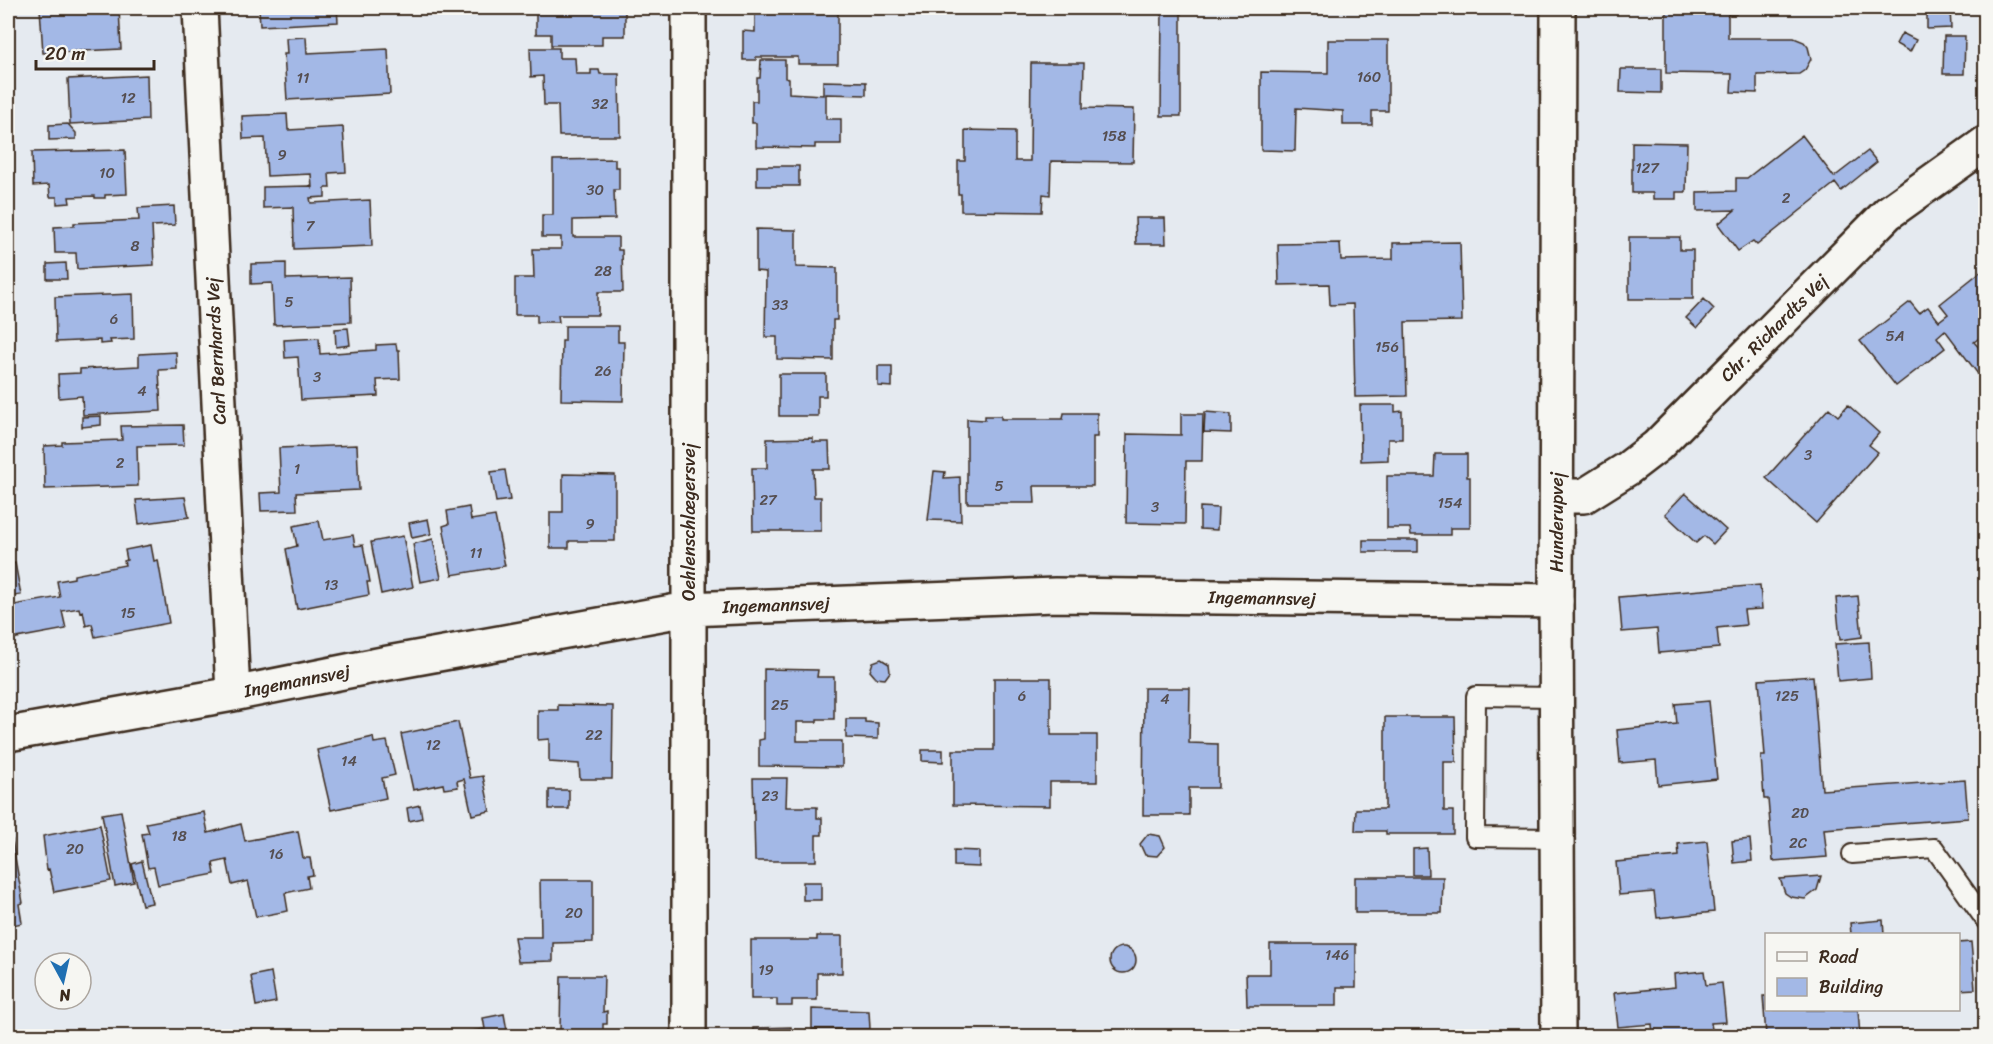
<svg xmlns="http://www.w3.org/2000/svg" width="1993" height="1044" viewBox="0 0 1993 1044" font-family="Sriracha,sans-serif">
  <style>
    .building { fill: #a3b8e6; stroke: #3b2a1e; stroke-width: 1.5 }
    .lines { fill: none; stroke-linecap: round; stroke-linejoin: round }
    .lane-casing { stroke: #3b2a1e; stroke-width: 22 }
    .street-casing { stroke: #3b2a1e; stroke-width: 38 }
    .secondary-casing { stroke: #3b2a1e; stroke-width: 38 }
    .lane { stroke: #f6f6f2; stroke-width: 18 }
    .street { stroke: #f6f6f2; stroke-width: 33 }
    .secondary { stroke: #f6f6f2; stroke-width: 33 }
    .labels { text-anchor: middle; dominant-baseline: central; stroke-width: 4.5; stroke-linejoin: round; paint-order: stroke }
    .number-label { font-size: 15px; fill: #554e50 }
    .street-label { font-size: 18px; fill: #3b2a1e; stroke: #f6f6f2 }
  </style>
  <rect width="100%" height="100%" fill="#e5eaf0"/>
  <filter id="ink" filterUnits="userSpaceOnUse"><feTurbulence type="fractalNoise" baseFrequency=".0167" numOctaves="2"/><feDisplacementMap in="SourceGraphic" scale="12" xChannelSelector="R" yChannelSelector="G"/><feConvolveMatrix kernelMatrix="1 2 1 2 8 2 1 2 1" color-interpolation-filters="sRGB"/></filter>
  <g filter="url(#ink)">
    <path class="building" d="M40,8H130H119L121,49L43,53Z
      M259,8H337L338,22L260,26Z
      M536,8H625V36H602V45H551V34H536Z
      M755,8H838V64H798V57H756V60H743V31L755,32Z
      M1162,8H1181V116H1161Z
      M1662,8H1736V14H1728V38H1794L1804,42L1808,47L1811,59L1805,70L1799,74L1757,75V93L1731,92L1732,74L1666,73V8Z
      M1927,8H1950L1951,28L1927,29Z
      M1902,33L1916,40L1910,52L1896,44Z
      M1944,36H1965L1964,74H1943Z
      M306,37L307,53L388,49L390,94L287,100L284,54H287L286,38Z
      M1328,40H1388V111H1372V125H1343V111L1296,108L1295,151L1261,150V72L1328,73Z
      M530,48H559V58H575L576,74H591V70H599L600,74H619L620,136H559L558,105H544L543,76L531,77Z
      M761,60H785V78L789,79V93L823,95V81L866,82V95L826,94V119H841V144H815V148L756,147V123H752V101H757V78H760Z
      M1031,63H1084L1083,108L1134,109L1133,162L1051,161L1050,195L1043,194L1042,212L961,211V194H958V161H965V130L1015,131V161H1030Z
      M1621,69H1661V93L1620,92Z
      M147,75L148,120L70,124L68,79Z
      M287,114L288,130L343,127L346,172L329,173L330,188H325V197L310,198L311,203L370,200L372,246L294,249L293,207L263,208V187L310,186L312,188L311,174L267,176L265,138L243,139L242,116Z
      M68,124L76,133V139L49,140V125Z
      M1802,135L1834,177L1868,151L1877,162L1841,191L1835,183L1757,245L1753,241L1738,251L1718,224L1735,210L1697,211V192L1736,191V178H1747Z
      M1632,142L1687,143L1686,192H1676V199H1653V193H1632Z
      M125,150L127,194L105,195V198H95V196L69,197L70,203L57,204V197H50L49,185L33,186L32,152Z
      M615,159V167H619V190H614L615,219L573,220V237H618V250H622L623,292H598V315H558L559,322H537V315H515V278H534L533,249H561V237H542V215H553V160Z
      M757,166H799V186H757Z
      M174,206L175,225L152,226L154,265L77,269L76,253H55L54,227L74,226V223L139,220L138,208Z
      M1135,218H1165L1166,244H1136Z
      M756,229L796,230V267L837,268V320H833V360L777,359V337H765L766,272L756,271Z
      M1629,237H1680V250H1693V299H1629Z
      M1460,242L1462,321L1405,322L1407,396L1355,397L1353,304L1330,305L1329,284L1279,285L1278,244L1340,243L1341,260L1393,259V243Z
      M66,263L67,279H47V264Z
      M286,263V279L350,277L351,322L274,325L272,283L251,284V264Z
      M1984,269L1986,340L1982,336L1974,342L1984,353L1986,352V381L1984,382L1945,330L1937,337L1945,348L1896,386L1860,341L1910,302L1919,313L1928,307L1939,321L1948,314L1940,304Z
      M133,294L134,339L110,340L111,343L100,344V340L56,342L55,297Z
      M1704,299L1714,309L1697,328L1686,318Z
      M565,326H618V342H624L623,401L561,400L562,341H565Z
      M348,328L350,345L336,347L335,329Z
      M319,338L320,354L376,350V345L396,344L397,350H399L400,379L377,380L378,396L301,400L298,357L285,358L284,340Z
      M176,352L177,369L159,370L161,411L83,415L82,396L59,398L58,374L80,373V369L139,366V354Z
      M878,366H892V387L878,386Z
      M779,374H826V396H818V416H779Z
      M1360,405H1395V412L1402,411V439H1388V460L1361,461Z
      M1848,405L1879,433L1869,445L1878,452L1816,523L1766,478L1829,408L1838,416Z
      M1205,412L1231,414V433L1204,432Z
      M1064,413H1097V437H1093V486H1034L1035,503H967V419L985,420V416H1001V419H1063Z
      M1181,414H1203L1202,461H1186L1185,524L1126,523L1127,434L1181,435Z
      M101,416V425L82,427V417Z
      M183,425L184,445L137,446L138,486L45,489L44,446L62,445V442L122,440L121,426Z
      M813,438V442H829L830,469H813L814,497H821V531H753L752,468H767V439Z
      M357,445L359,490L296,493L297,510L261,511L260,493L281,492L279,448Z
      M1435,454H1467V477H1470V528H1450V535H1411L1410,528H1387V476H1434Z
      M505,470L510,500L496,502L491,472Z
      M934,471L945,472L944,478L960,477L961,521L928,520Z
      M563,474L615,475V541H569V548H550V512H563Z
      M1685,493L1726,530L1713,544L1704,536L1696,543L1665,514Z
      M185,497L189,517L139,524L136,500Z
      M469,507L471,520L495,516L505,566L452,575L443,526L449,524L447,511Z
      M1200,507L1218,508L1217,530L1200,529Z
      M428,519L431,534L412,538L409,523Z
      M319,521L323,540L353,535L355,546L363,545L370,582H367L369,595L297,609L286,549L297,546L293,526Z
      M403,536L413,587L381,594L371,542Z
      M433,539L441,578L420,582L413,544Z
      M1363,540H1418V552H1363Z
      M151,545L154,561L158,560L169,623L95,637L92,624L86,626L83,611L80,612L79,608L62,611L66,629L11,639L8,606L60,597L57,581L74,578V575L125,565L124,561L127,560L125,550Z
      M15,563L21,595L8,597V564Z
      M1760,585L1762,609L1744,610L1746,625L1717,628L1719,648L1659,653L1657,629L1622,632L1619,597Z
      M1858,596L1862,637L1840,640L1836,598Z
      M1869,642L1871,678L1838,681L1835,644Z
      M881,659L889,664L890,672L885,679L876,678L870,671L873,662Z
      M764,669L818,670L817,677H834V719H817V722H797V741H842V767L759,766V740L764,739Z
      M1813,676L1822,790L1965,780L1968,818L1824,829L1827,857L1773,861L1768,799H1764L1761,756H1765L1759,680Z
      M994,678H1051V735H1097V782H1050V806L953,805V750H994Z
      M1144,688H1190L1189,743L1218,744V788H1189V815H1143Z
      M1709,701L1717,779L1658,785L1656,760L1620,763L1617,730L1677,724L1675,704Z
      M558,705L613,706L612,779H580L579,764L549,762V739L538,740V710H558Z
      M1385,717H1455L1456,762H1444V811H1453V834H1386V831H1355L1356,809H1385Z
      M846,719H865V722L878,723V739L846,738Z
      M458,722L470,778L483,776L490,811L472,815L464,779L457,781L458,787L444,789L443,784L413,790L401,734Z
      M373,737L374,743L387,741L395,775L382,778L386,798L331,810L317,750Z
      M922,750H943V762L922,761Z
      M753,778H787L786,807H817V818H822V835H816V861H755Z
      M549,790H569V809H549Z
      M420,805L422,818L409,821L407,808Z
      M121,811L134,882L115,886L102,814Z
      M204,812L208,833L241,824L245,841L298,831L303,858H310L313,875L307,876L309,888L285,893L288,911L256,917L248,881L232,885L227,860L213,863L215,874L158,885L154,867L148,868L142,834L149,833L146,823Z
      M100,825L111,881L54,892L49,869L47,870L43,836Z
      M1148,834L1160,836L1165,847L1157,856L1145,855L1140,844Z
      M1750,839L1752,861L1734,863L1732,841Z
      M12,840L23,903L19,904L22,923L8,926V933V841Z
      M1707,841L1714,912L1657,918L1654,892L1619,895L1616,862L1679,856L1678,844Z
      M1427,848L1428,875H1413V849Z
      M954,850L979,851V867L954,866Z
      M142,861L152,903L142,905L132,864Z
      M1821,876L1817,890L1805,899L1791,897L1785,893L1780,879Z
      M1355,877H1443L1442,913H1355Z
      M540,880H593V942L553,943V961L518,962L514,937H541Z
      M803,882H821V900H803Z
      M1883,920L1884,934H1851L1850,923Z
      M817,936H842V973H817V1000H792V1006H777V999H751V940H817Z
      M1971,942L1975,989L1958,990V943Z
      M1270,944H1356V987H1337V1006H1247L1246,974H1270Z
      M1110 960a13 13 0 1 1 26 0a13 13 0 1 1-26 0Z
      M1704,971L1706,985L1722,983L1726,1022L1711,1023L1713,1036H1653L1652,1024L1618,1027L1614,993L1675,987L1674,974Z
      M271,972L276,1002L256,1006L251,976Z
      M561,976H604L603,1012L607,1011V1024H603V1031H611V1036H532V1034H555V1031H560Z
      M1763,996H1766V1010H1858L1860,1036H1766Z
      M812,1009L869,1011L870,1029H812Z
      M504,1014L508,1036H465L464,1032L485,1029L483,1018Z
      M791,1027V1036H753V1028Z"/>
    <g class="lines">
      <defs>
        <path id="lane" d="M1557,697L1476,696L1475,837L1557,838
          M1852,854L1934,848L1986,921"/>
        <path id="street" d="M200,8L233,694
          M689,8V1036
          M1557,496H1584L1627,469L1657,446L1888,213L1986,143
          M8,734L233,694L383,664L688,609L1055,595L1556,601"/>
        <path id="secondary" d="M1558,1036L1556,601L1558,8"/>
      </defs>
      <use href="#lane" class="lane-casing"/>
      <use href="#street" class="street-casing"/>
      <use href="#secondary" class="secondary-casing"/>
      <use href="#lane" class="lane"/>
      <use href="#street" class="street"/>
      <use href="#secondary" class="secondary"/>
    </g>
  </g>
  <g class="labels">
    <g class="number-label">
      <text x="1369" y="77">160</text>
      <text x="303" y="78">11</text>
      <text x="128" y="98">12</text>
      <text x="600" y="104">32</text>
      <text x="1114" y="136">158</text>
      <text x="282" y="155">9</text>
      <text x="1647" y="168">127</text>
      <text x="107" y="173">10</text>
      <text x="595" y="190">30</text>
      <text x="1786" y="198">2</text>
      <text x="310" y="226">7</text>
      <text x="135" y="246">8</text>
      <text x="603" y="271">28</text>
      <text x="289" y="302">5</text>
      <text x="780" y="305">33</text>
      <text x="114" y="319">6</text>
      <text x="1895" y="336">5A</text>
      <text x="1387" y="347">156</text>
      <text x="603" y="371">26</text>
      <text x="317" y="377">3</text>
      <text x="142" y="391">4</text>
      <text x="1808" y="455">3</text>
      <text x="120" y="463">2</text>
      <text x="297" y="469">1</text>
      <text x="999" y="486">5</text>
      <text x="768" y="500">27</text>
      <text x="1450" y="503">154</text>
      <text x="1155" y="507">3</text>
      <text x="590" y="524">9</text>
      <text x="476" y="553">11</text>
      <text x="331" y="585">13</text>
      <text x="128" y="613">15</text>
      <text x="1022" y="696">6</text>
      <text x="1787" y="696">125</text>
      <text x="1165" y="699">4</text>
      <text x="780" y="705">25</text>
      <text x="594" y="735">22</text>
      <text x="433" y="745">12</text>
      <text x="349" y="761">14</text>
      <text x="770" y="796">23</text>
      <text x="1800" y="813">2D</text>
      <text x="179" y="836">18</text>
      <text x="1798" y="843">2C</text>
      <text x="75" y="849">20</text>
      <text x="276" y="854">16</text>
      <text x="574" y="913">20</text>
      <text x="1337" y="955">146</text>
      <text x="766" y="970">19</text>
    </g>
    <g class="street-label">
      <text transform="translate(1774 328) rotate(-45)">Chr. Richardts Vej</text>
      <text transform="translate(216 351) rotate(-93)">Carl Bernhards Vej</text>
      <text transform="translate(689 522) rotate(-90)">Oehlenschlægersvej</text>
      <text transform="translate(1557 522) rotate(-90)">Hunderupvej</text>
      <text transform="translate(1262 598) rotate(1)">Ingemannsvej</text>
      <text transform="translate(776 605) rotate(-2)">Ingemannsvej</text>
      <text transform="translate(297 681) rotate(-11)">Ingemannsvej</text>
    </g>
  </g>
  <rect width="1993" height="1044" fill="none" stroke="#f6f6f2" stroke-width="30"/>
  <rect x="15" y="15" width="1963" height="1014" fill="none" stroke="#3b2a1e" stroke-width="2" filter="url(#ink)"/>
  <rect x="1765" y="933" width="195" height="78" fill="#f6f6f2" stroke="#aba49d" stroke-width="1.5"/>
  <rect x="1777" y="952" width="30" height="9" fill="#f6f6f2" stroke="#aba49d" stroke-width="1.5"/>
  <text x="1819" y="963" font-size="18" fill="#3b2a1e">Road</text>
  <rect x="1777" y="978" width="30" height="18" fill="#a3b8e6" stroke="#aba49d" stroke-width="1.5"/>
  <text x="1819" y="993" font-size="18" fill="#3b2a1e">Building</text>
  <g transform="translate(63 981) rotate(172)"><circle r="28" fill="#f6f6f2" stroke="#aba49d" stroke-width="1.5"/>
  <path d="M0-4.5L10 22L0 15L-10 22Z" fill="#1f6fb2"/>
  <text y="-9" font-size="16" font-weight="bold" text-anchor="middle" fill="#3b2a1e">N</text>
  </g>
  <path d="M36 60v9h118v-9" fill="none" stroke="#3b2a1e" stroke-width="3"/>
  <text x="45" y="60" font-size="18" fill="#3b2a1e" stroke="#f6f6f2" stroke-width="4.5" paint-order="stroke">20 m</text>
</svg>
